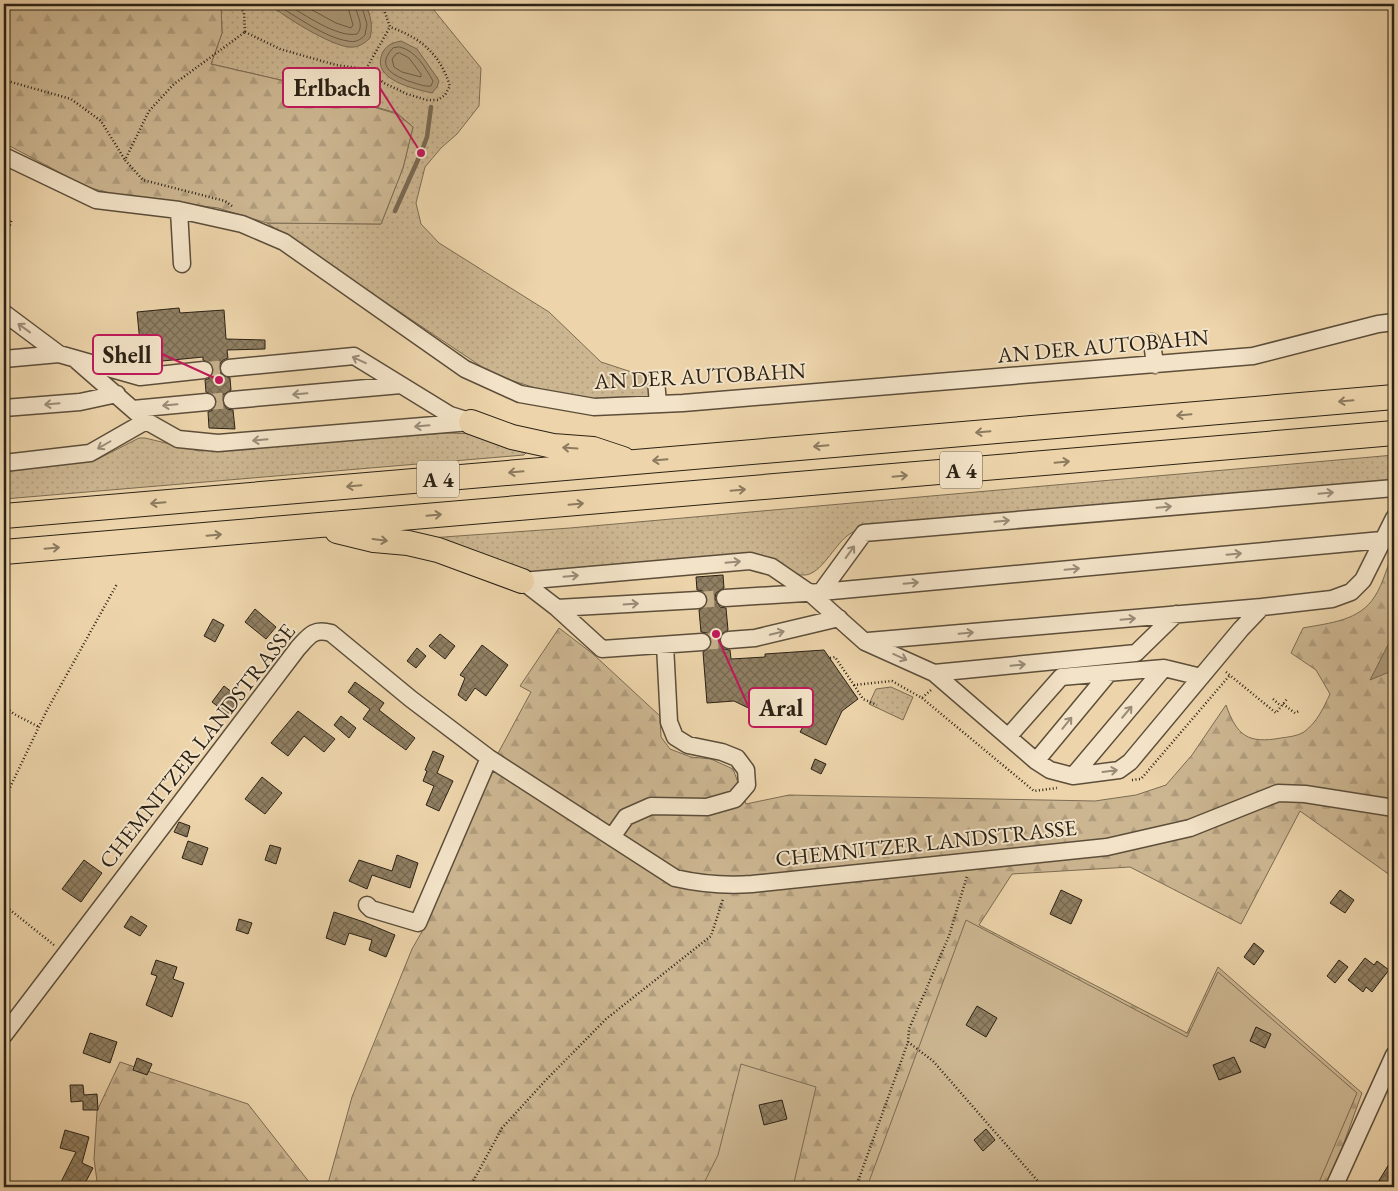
<svg xmlns="http://www.w3.org/2000/svg" width="1398" height="1191" viewBox="0 0 1398 1191" font-family="'EB Garamond',serif">
  <style>
    .grass { fill: url(#grass-dots); stroke: #7c6c53 }
    .forest { fill: url(#forest-firs); stroke: #7c6c53 }
    .garden { fill: #ccb691; stroke: #7c6c53 }
    .water { fill: #ab9777; stroke: #786850 }
    .lines { fill: none; stroke-linecap: round; stroke-linejoin: round }
    .shore { stroke: #6b5c46; stroke-width: 1 }
    .stream { stroke: #786850; stroke-width: 4.5 }
    .building { fill: url(#building-cross-hatch); stroke: #2b2215 }
    .minor-tunnel { stroke: #c6b08c; stroke-width: 16; stroke-dasharray: 16 8; stroke-linecap: butt }
    .minor-casing { stroke: #5c4e3a; stroke-width: 19 }
    .highway-casing { stroke: #2b2215; stroke-width: 26 }
    .path { stroke: #2b2215; stroke-width: 2.5; stroke-dasharray: 1 2.5; stroke-linecap: butt }
    .minor { stroke: #f3e3c8; stroke-width: 16 }
    .highway { stroke: #edd4aa; stroke-width: 24 }
    .oneway { stroke: #998c77 }
    .oneway2 { stroke: #8c7b60 }
    .labels { text-anchor: middle; dominant-baseline: central; stroke-width: 4; stroke-linejoin: round; paint-order: stroke }
    .shield { fill: #f3e3c8; stroke: #675c4b; stroke-width: 1 }
    .shield-label { font-size: 21px; font-weight: bold; fill: #2b2215 }
    .street-label { font-size: 22px; fill: #2b2215; stroke: #f3e3c8 }
    .leader { fill: none; stroke: #c2185b; stroke-width: 2 }
    .callout-dot { fill: #c2185b; stroke: #f3e3c8; stroke-width: 2 }
    .callout { fill: #f3e3c8; stroke: #c2185b; stroke-width: 2 }
    .callout-label { font-size: 24px; text-anchor: middle; font-weight: bold; fill: #2b2215 }
  </style>
  <defs>
    <pattern id="grass-dots" width="8" height="8" patternUnits="userSpaceOnUse" patternTransform="scale(1.25)"><rect width="8" height="8" fill="#ccb691"/><path d="M2 2h.1M6 6h.1" fill="none" stroke="#af9c7c" stroke-width="1.8" stroke-linecap="round"/></pattern>
    <pattern id="forest-firs" width="22" height="20" patternUnits="userSpaceOnUse" patternTransform="scale(1.25)"><rect width="22" height="20" fill="#ccb691"/><path d="M5 1l3.5 6h-7zM16 11l3.5 6h-7z" fill="#af9c7c"/></pattern>
    <pattern id="building-cross-hatch" width="8" height="8" patternUnits="userSpaceOnUse" patternTransform="scale(1.25)"><rect width="8" height="8" fill="#907f62"/><path d="M0 0l8 8M0 8l8-8" fill="none" stroke="#766850"/></pattern>
  </defs>
  <rect width="100%" height="100%" fill="#edd4aa"/>
  <filter id="stains"><feTurbulence type="fractalNoise" baseFrequency=".004" numOctaves="4"/><feColorMatrix values="0 0 0 0 .2 0 0 0 0 .09 0 0 0 0 .02 0 0 0 .5 -.17"/></filter>
  <radialGradient id="worn" r=".72"><stop offset=".6" stop-color="#630" stop-opacity="0"/><stop offset="1" stop-color="#630" stop-opacity=".3"/></radialGradient>
  <path class="grass" d="M221,4H270L277,11L370,15L365,4H429L481,68L479,106L457,134L441,148L425,167L416,203L421,224L439,243L549,312L601,362L656,380L648,398L591,399L542,390L494,375L267,223L381,224L403,168L413,127L397,113L289,82L211,64L222,33Z
    M447,433L476,434L527,452L524,455L4,499V470L94,461L139,438H145L199,451Z
    M1394,455V482L868,527C860,529 853,531 847,536C834,546 821,574 805,575C792,576 784,565 774,560C768,557 762,555 755,554L548,573L522,571L416,539L570,528Z
    M891,687L913,697L903,720L869,704L876,689Z"/>
  <path class="forest" d="M12,4H221L222,33L211,64L289,82L397,114L413,127L403,168L381,224L267,223L218,208L117,195L87,187L4,143V20Z
    M1394,550V878L1300,811L1241,924L1130,867L1012,874L979,925L1187,1033L1218,967L1362,1093L1328,1187H327L352,1097L412,949L424,928L489,770L531,692L520,686L559,628L593,654L660,716L661,737L670,749L691,757L711,759L733,769L746,804L789,795L1095,801L1136,795L1166,785L1192,755L1226,705C1237,736 1248,744 1281,738C1288,737 1298,736 1304,732C1317,722 1323,709 1330,694L1316,670L1291,653L1303,628C1329,623 1360,621 1375,596C1383,584 1388,564 1394,550Z
    M120,1062L248,1104L313,1187H124L97,1181L94,1159L97,1111Z"/>
  <path class="garden" d="M966,920L1187,1037L1218,972L1357,1093L1317,1187H867Z
    M741,1064L816,1087L793,1187H702L718,1155Z"/>
  <path class="water" d="M270,4H365C371,16 373,25 370,38C364,44 357,48 349,47C332,46 282,16 270,4Z
    M401,41L417,49L436,76L439,81L437,87L432,93C415,89 371,80 382,54C386,45 392,43 401,41Z
    M1390,641H1394V670L1370,680Z"/>
  <g class="lines">
    <path class="shore" d="M277,4L280,7C299,18 326,38 348,41C354,43 361,40 365,35L367,24L361,4
      M286,4C304,14 337,38 357,34C365,25 356,15 355,4
      M301,4L336,23L351,28L353,25L347,4
      M400,47C416,51 425,67 433,81L431,86C423,87 416,83 408,81C391,74 376,66 393,48Z
      M400,53L409,58L421,74V77L402,72L394,67L392,59L396,54Z"/>
    <path class="stream" d="M395,211L421,153L427,137L431,107"/>
  </g>
  <path class="building" d="M179,308L180,313L224,310L226,339L265,340V349L227,350L228,358L223,360L220,364L219,369L221,374L230,378L231,390L223,395L222,401L227,409L233,410L235,429L209,428L208,412L213,410L217,402L215,396L206,392L205,380L210,378L214,369L212,364L203,360V357L142,363L137,312Z
    M723,575L724,588L716,593L715,599L720,607L726,608L728,630L720,635L719,641L724,649L730,650L731,659L765,657V654L824,650L858,699L842,711L826,745L800,732L804,725L790,722L779,713L775,721L734,701L707,703L703,652L711,647L712,641L707,633L701,632L699,610L707,605L708,599L703,591L697,590L696,577Z
    M255,609L276,627L266,639L245,622Z
    M213,619L224,625L215,642L204,636Z
    M440,634L455,646L445,659L429,646Z
    M482,645L508,665L486,696L475,688L466,701L458,695L465,678L460,675Z
    M417,648L426,656L416,668L407,661Z
    M355,682L384,703L379,710L415,738L406,750L363,719L370,709L348,692Z
    M224,686L241,699L229,715L212,702Z
    M298,711L335,739L324,752L304,736L288,756L271,743Z
    M341,716L356,728L349,738L334,725Z
    M433,751L444,756L437,773L453,781L439,811L426,805L434,786L423,781L427,771L425,770Z
    M815,759L826,764L821,774L811,769Z
    M262,777L282,793L265,814L245,799Z
    M179,822L190,826L187,837L174,832Z
    M188,841L208,848L202,865L182,858Z
    M270,845L281,848L276,864L265,860Z
    M397,855L418,863L410,888L372,875L367,889L349,881L359,860L392,871Z
    M84,860L102,873L81,902L62,889Z
    M1061,890L1082,900L1071,924L1050,914Z
    M1340,890L1354,900L1345,913L1330,903Z
    M334,912L364,922L395,935L386,957L369,950L372,940L349,933L345,945L326,938Z
    M131,916L147,926L140,936L124,927Z
    M239,919L252,923L248,934L236,930Z
    M1254,943L1264,951L1254,965L1244,957Z
    M1365,958L1374,965L1377,961L1389,970L1372,992L1366,987L1363,992L1348,980Z
    M156,960L177,967L173,979L184,983L172,1017L146,1005L157,976L151,974Z
    M1339,960L1348,967L1335,983L1327,976Z
    M977,1006L997,1018L986,1037L966,1025Z
    M1256,1027L1271,1034L1265,1048L1250,1041Z
    M90,1033L117,1042L110,1063L83,1053Z
    M1234,1057L1241,1072L1219,1080L1213,1065Z
    M137,1058L152,1064L147,1075L133,1070Z
    M70,1085H83L84,1095L97,1094L98,1110H83V1101L71,1102Z
    M782,1100L787,1119L764,1125L759,1105Z
    M986,1129L995,1140L983,1151L974,1140Z
    M65,1130L89,1137L82,1163L93,1168L83,1187H72L61,1182L76,1152L60,1148Z
    M1394,1156V1187H1375Z"/>
  <g class="lines">
    <path class="minor-tunnel" d="M204,370L229,368
      M207,402L232,400
      M698,600L725,598
      M702,642L729,640"/>
    <defs>
      <path id="minor" d="M4,156L96,200L179,210L242,224L284,242L465,369L520,394L594,407L683,403L1253,356L1378,324L1394,322
        M179,210L182,264
        M4,313L59,354L140,377L204,370
        M1152,342L1155,365
        M4,359L59,354
        M75,359L146,421L178,439L218,443L471,422
        M229,368L354,356L450,415L466,420
        M656,380L658,404
        M232,400L401,385
        M4,408L80,402L117,394
        M133,409L207,402
        M4,463L90,453L146,421
        M522,581L750,561L772,567L810,593L865,642L934,673L1036,761L1050,770L1073,776L1119,770L1130,762L1241,629L1262,607L1332,599L1351,592L1363,580L1394,518
        M522,581L557,608L698,600
        M821,592L864,533L1394,488
        M725,598L821,592L1382,540
        M557,608L602,649L702,642
        M729,640L755,638L839,618
        M868,641L1262,607
        M934,673L1136,653L1176,614
        M1008,737L1061,677L1164,668L1201,677
        M1036,761L1109,673
        M1073,776L1164,668
        M612,837L626,817L651,806L707,807L735,799L747,785L746,770L737,758L722,752L688,745L675,737L669,722L665,645
        M367,905L371,909L418,923L489,758
        M4,1035L298,648C309,636 313,628 331,633L411,699L489,758L675,878C701,884 725,886 752,884L1107,847L1190,828L1278,793L1305,794L1394,808
        M1334,1187L1394,1055"/>
      <path id="highway" d="M471,422L512,437L553,446L593,449L623,459
        M4,516L1394,397
        M337,531L374,540L408,543L438,550L522,581
        M4,552L1394,433"/>
    </defs>
    <use href="#minor" class="minor-casing"/>
    <use href="#highway" class="highway-casing"/>
    <path class="path" d="M239,4L244,13L245,32
      M245,32L280,49L336,65L366,69L384,83L407,94L427,100H438L445,95L450,86C440,54 421,38 390,27L382,4
      M366,69L390,27
      M4,80L71,99L101,121L125,160
      M232,206L225,201L143,180L125,160L149,111L174,84L245,32
      M4,229L10,225L12,219
      M830,658L835,657L854,685L892,681L922,698L931,690
      M1226,672L1276,713L1287,699
      M854,685L863,699L877,705
      M922,698L1034,791L1057,788
      M1273,699L1281,706
      M1283,704L1295,713L1299,711
      M4,706L14,714L39,727
      M1132,780L1141,779L1230,675
      M4,800L46,712L117,584
      M4,905L54,945
      M908,1042L933,1061L1043,1187
      M470,1187L502,1128L545,1081L606,1019L711,936L723,899
      M856,1187L908,1042L909,1029L949,936L967,876"/>
    <use href="#minor" class="minor"/>
    <use href="#highway" class="highway"/>
  </g>
  <defs><path id="oneway-shaft" d="M-6 0H5M1.5-3L5.5 0L1.5 3" fill="none" stroke-width="1.6" stroke-linecap="round" stroke-linejoin="round" transform="scale(1.25)"/></defs>
  <g class="oneway">
    <use href="#oneway-shaft" transform="translate(24 328) rotate(-144)"/>
    <use href="#oneway-shaft" transform="translate(359 360) rotate(-155)"/>
    <use href="#oneway-shaft" transform="translate(300 394) rotate(175)"/>
    <use href="#oneway-shaft" transform="translate(52 404) rotate(175)"/>
    <use href="#oneway-shaft" transform="translate(170 405) rotate(175)"/>
    <use href="#oneway-shaft" transform="translate(422 426) rotate(175)"/>
    <use href="#oneway-shaft" transform="translate(260 440) rotate(175)"/>
    <use href="#oneway-shaft" transform="translate(104 445) rotate(150)"/>
    <use href="#oneway-shaft" transform="translate(1326 493) rotate(-5)"/>
    <use href="#oneway-shaft" transform="translate(1164 507) rotate(-5)"/>
    <use href="#oneway-shaft" transform="translate(1002 521) rotate(-5)"/>
    <use href="#oneway-shaft" transform="translate(850 552) rotate(-54)"/>
    <use href="#oneway-shaft" transform="translate(1234 554) rotate(-5)"/>
    <use href="#oneway-shaft" transform="translate(733 562) rotate(-5)"/>
    <use href="#oneway-shaft" transform="translate(1072 569) rotate(-5)"/>
    <use href="#oneway-shaft" transform="translate(571 576) rotate(-5)"/>
    <use href="#oneway-shaft" transform="translate(911 583) rotate(-5)"/>
    <use href="#oneway-shaft" transform="translate(631 604) rotate(-4)"/>
    <use href="#oneway-shaft" transform="translate(1128 619) rotate(-5)"/>
    <use href="#oneway-shaft" transform="translate(777 633) rotate(-14)"/>
    <use href="#oneway-shaft" transform="translate(966 633) rotate(-5)"/>
    <use href="#oneway-shaft" transform="translate(900 657) rotate(24)"/>
    <use href="#oneway-shaft" transform="translate(1018 665) rotate(-6)"/>
    <use href="#oneway-shaft" transform="translate(1127 712) rotate(-50)"/>
    <use href="#oneway-shaft" transform="translate(1067 723) rotate(-51)"/>
    <use href="#oneway-shaft" transform="translate(1110 771) rotate(-7)"/>
  </g>
  <g class="oneway2">
    <use href="#oneway-shaft" transform="translate(1346 401) rotate(175)"/>
    <use href="#oneway-shaft" transform="translate(1184 415) rotate(175)"/>
    <use href="#oneway-shaft" transform="translate(983 432) rotate(175)"/>
    <use href="#oneway-shaft" transform="translate(821 446) rotate(175)"/>
    <use href="#oneway-shaft" transform="translate(570 448) rotate(-176)"/>
    <use href="#oneway-shaft" transform="translate(660 460) rotate(175)"/>
    <use href="#oneway-shaft" transform="translate(1062 462) rotate(-5)"/>
    <use href="#oneway-shaft" transform="translate(516 472) rotate(175)"/>
    <use href="#oneway-shaft" transform="translate(900 476) rotate(-5)"/>
    <use href="#oneway-shaft" transform="translate(354 486) rotate(175)"/>
    <use href="#oneway-shaft" transform="translate(738 490) rotate(-5)"/>
    <use href="#oneway-shaft" transform="translate(158 503) rotate(175)"/>
    <use href="#oneway-shaft" transform="translate(576 504) rotate(-5)"/>
    <use href="#oneway-shaft" transform="translate(434 515) rotate(-5)"/>
    <use href="#oneway-shaft" transform="translate(214 535) rotate(-5)"/>
    <use href="#oneway-shaft" transform="translate(380 540) rotate(7)"/>
    <use href="#oneway-shaft" transform="translate(52 548) rotate(-5)"/>
  </g>
  <g class="labels">
    <g class="shield">
      <rect x="940" y="451.5" width="42" height="37" rx="4"/>
      <rect x="417" y="460.5" width="42" height="37" rx="4"/>
    </g>
    <g class="shield-label">
      <text x="961" y="470">A 4</text>
      <text x="438" y="479">A 4</text>
    </g>
    <g class="street-label">
      <text transform="translate(1103 346) rotate(-5)">AN DER AUTOBAHN</text>
      <text transform="translate(700 376) rotate(-3)">AN DER AUTOBAHN</text>
      <text transform="translate(197 746) rotate(-52)">CHEMNITZER LANDSTRASSE</text>
      <text transform="translate(926 843) rotate(-6)">CHEMNITZER LANDSTRASSE</text>
    </g>
  </g>
  <path class="leader" d="M421 153L380 88M219 380L162 354M716 634L749 708"/>
  <g class="callout-dot">
    <circle cx="421" cy="153" r="5"/>
    <circle cx="219" cy="380" r="5"/>
    <circle cx="716" cy="634" r="5"/>
  </g>
  <g class="callout">
    <rect x="283" y="68" width="97" height="39" rx="5"/>
    <rect x="93" y="335" width="69" height="39" rx="5"/>
    <rect x="749" y="688" width="64" height="39" rx="5"/>
  </g>
  <g class="callout-label">
    <text x="332" y="96">Erlbach</text>
    <text x="127" y="363">Shell</text>
    <text x="781" y="716">Aral</text>
  </g>
  <rect width="1398" height="1191" fill="none" stroke="#edd4aa" stroke-width="20"/>
  <rect x="5" y="5" width="1388" height="1181" fill="none" stroke="#2b2215" stroke-width="2.5"/>
  <rect x="10" y="10" width="1378" height="1171" fill="none" stroke="#2b2215"/>
  <rect width="100%" height="100%" filter="url(#stains)"/>
  <rect width="100%" height="100%" fill="url(#worn)"/>
</svg>
